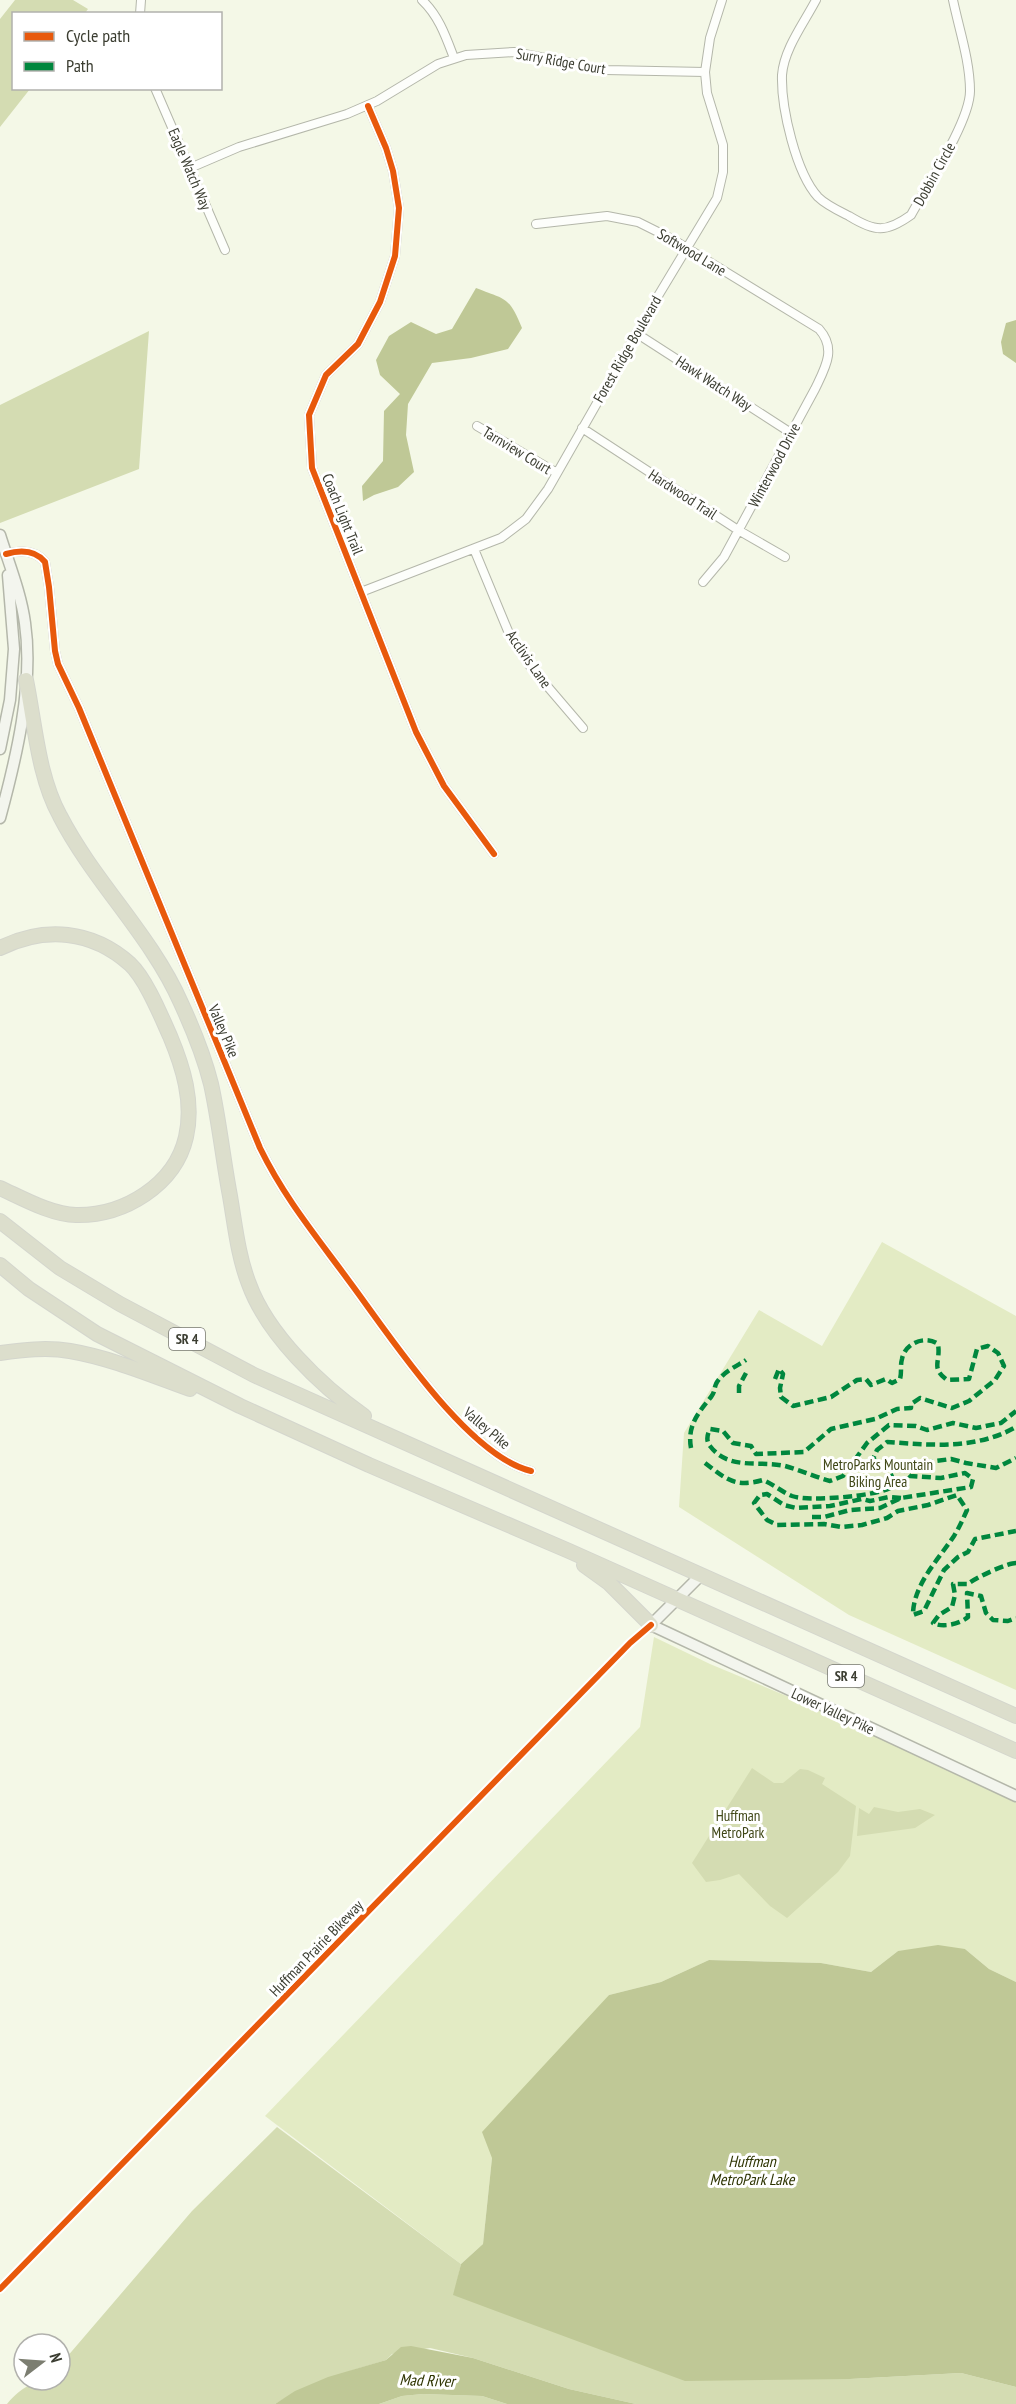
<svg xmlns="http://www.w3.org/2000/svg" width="1016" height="2404" viewBox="0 0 1016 2404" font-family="'PT Sans Narrow',sans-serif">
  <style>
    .green { fill: #e3ebc4 }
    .forest { fill: #d4dcb2 }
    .water { fill: #bfc896 }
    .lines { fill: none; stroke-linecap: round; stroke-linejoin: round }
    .street-casing { stroke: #b4b7aa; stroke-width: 10 }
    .secondary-casing { stroke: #b4b7aa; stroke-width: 13 }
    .highway-casing { stroke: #d4d6cd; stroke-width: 16 }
    .street { stroke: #fdfefb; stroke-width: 8 }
    .secondary { stroke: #f3f5ee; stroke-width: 10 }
    .highway { stroke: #dcdecc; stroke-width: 14 }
    .quiet { stroke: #00873e; stroke-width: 4.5; stroke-dasharray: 9 4.5; stroke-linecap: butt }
    .cycleway-casing { stroke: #fff; stroke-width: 10 }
    .cycleway { stroke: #e8590c; stroke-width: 6 }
    .labels { text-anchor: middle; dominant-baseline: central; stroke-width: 6; stroke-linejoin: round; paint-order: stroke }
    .shield { fill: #fff; stroke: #76776f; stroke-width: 1.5 }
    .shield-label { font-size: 14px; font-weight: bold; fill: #3b3d31 }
    .street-label { font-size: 15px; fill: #3b3d31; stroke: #fff }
    .park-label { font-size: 15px; fill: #404717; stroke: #fff }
    .water-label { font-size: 16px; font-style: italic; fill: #2e3402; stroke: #fff }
  </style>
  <rect width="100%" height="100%" fill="#f4f8e7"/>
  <path class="green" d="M882,1242L1016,1316V1690L849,1615L679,1507L684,1433L759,1310L822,1346Z
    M654,1637L710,1664L1016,1792V1982L989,1969L965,1949L898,1951L871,1972L821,1963L709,1960L661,1982L609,1995L492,2158L483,2244L461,2264L265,2116L640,1727Z"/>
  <path class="forest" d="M15,0H73L88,9L85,13L14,14V88L30,89L0,127V19Z
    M149,331L139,469L0,523V405Z
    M752,1768L774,1783H783L800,1769L808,1770L825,1778L822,1784L856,1806L850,1856L838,1872L787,1918L770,1906L739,1874L720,1880L706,1882L692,1863Z
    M874,1807L898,1812L920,1809L935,1815L915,1828L857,1836L859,1808L869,1814Z
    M277,2127L461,2264L454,2295L850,2379L961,2373L1016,2387V2404H636L569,2389L473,2358L430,2348L392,2354L386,2360C347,2372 310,2382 275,2404H7C23,2385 36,2380 60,2380V2365L192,2211Z
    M423,2394L482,2396L507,2404H379L402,2396Z"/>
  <path class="water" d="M476,288C506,300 509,296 522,328L508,349L471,358L432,363L408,404L406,435L414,472L398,487L374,495L363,501L362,486L383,461L384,411L400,394L380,375L376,360L389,336L411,322L436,334L452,329Z
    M1016,320V363L1003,354L1001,342L1006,323Z
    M938,1945L965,1949L989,1969L1016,1982V2387L961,2373L850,2379L685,2381L453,2295L461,2264L483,2244L492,2158L482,2132L609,1995L661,1982L709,1960L821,1963L871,1972L898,1951Z
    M411,2346L473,2358L569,2389L636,2404H507L482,2396L423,2394L402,2396L379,2404H275L295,2391L328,2377L386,2360L401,2347Z"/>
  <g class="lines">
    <defs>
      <path id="street" d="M422,0C439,16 446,37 454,58
        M816,0C804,23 784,49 782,75C781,108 796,173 818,197C826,205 839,211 849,216C875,232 886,233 911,215C927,186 970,121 970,91C970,61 959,29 953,0
        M140,14L141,0
        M155,88L225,250
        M368,106L386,148L393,171L399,208L395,256L380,302L358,344L326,375L309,415L312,468L416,732L444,786L494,854
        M190,168L239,147L347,114L377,101L438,64L466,55L514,52L606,70L705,72
        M536,224L607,216L638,222L672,239L819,329C837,349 825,368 815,389L724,557L703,582
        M636,333L791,433
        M477,426L557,473
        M582,428L738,530L785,557
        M474,549L508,631L530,666L583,728
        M6,554C20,550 35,550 45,562L49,587L55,651L58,664L79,708L260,1148C285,1199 316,1236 349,1281C388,1333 467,1456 531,1471
        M361,592L501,538L526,519L548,489L658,296L717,198L723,172V145L707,93L705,72L710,38L722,0"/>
      <path id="secondary" d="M0,535C9,564 21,593 25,623C34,685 16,759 0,818
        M0,749L10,700L14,649L8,575
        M701,1575L651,1625L1016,1796"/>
      <path id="highway" d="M26,680C35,724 38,776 60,816C94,882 151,935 181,1003C193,1029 204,1056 211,1084C219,1120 223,1159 230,1196C235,1225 238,1256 249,1284C267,1334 321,1386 364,1416
        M0,948C45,926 92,930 130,964C146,979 161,1016 170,1036C183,1067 194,1102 186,1137C175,1185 124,1216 76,1215C52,1215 22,1198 0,1188
        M0,1221L60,1268L120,1304L254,1375L1016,1716
        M0,1265L29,1289L97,1334L240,1406L369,1465L569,1551L1016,1751
        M0,1353C22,1350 47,1347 70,1351C111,1358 151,1375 190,1389
        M584,1565L609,1583L651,1625"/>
    </defs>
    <use href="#street" class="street-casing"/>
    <use href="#secondary" class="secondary-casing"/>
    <use href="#highway" class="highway-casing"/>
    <use href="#street" class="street"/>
    <use href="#secondary" class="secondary"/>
    <use href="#highway" class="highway"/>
    <path class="quiet" d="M775,1379L779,1369L783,1374L780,1388L781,1397L793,1406L831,1397L857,1380L866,1379L871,1385L886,1379L892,1383L900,1379C902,1372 900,1366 902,1359C905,1343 925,1335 938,1344C941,1363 930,1367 947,1380L969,1379L977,1349L988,1346L998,1353L1004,1366L995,1380L969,1401L952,1408L920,1398L911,1404V1408L897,1409L875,1419L831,1429L804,1452L756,1454L751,1446L733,1443L723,1431L710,1429C707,1435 706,1441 710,1446C729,1471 759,1460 785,1466C800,1470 815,1477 830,1481L843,1476L867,1443L889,1425L916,1426L927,1430L953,1423L976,1428L1001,1423L1016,1411
      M739,1393V1386L746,1373
      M691,1448C687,1426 698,1413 711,1397C715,1392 714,1389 716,1384C721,1373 737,1366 746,1360
      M705,1463C726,1479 735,1488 763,1480C773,1484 782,1492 792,1496C809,1502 875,1496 890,1488L893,1479L889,1470L873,1459L877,1450L887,1442C932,1445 975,1450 1016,1427
      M901,1498L889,1497L870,1501L862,1499L830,1506L796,1508L784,1505L767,1494L760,1495L754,1503L767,1520L777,1525L824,1524L841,1527L862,1525L887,1518L898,1511L928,1505L957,1495L967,1510C963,1519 959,1528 954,1536C938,1560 913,1585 913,1615L924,1611L944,1570L958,1557L968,1552L975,1539L1016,1531
      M812,1517H824L850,1510L880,1508L901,1498L971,1487L973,1479L965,1473L941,1478L910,1476L903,1469L906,1465L951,1459L966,1463L996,1468L1016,1458
      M1016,1563C1007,1563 975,1578 968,1584H953L955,1595L952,1607L939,1615L933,1623C943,1628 960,1624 968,1617L967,1593L981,1596L986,1613L993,1620L1008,1621L1016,1618"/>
    <defs>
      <path id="cycleway" d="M368,106L386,148L393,171L399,208L395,256L380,302L358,344L326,375L309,415L312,468L416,732L444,786L494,854
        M6,554C20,550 35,550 45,562L49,587L55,651L58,664L79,708L260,1148C285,1199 316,1236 349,1281C388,1333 467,1456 531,1471
        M0,2289L630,1643L651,1625"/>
    </defs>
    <use href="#cycleway" class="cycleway-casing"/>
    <use href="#cycleway" class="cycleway"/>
  </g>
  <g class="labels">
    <g class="shield">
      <rect x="169" y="1328" width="36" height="22" rx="4.5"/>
      <rect x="828" y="1665" width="36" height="22" rx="4.5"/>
    </g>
    <g class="shield-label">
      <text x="187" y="1339">SR 4</text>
      <text x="846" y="1676">SR 4</text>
    </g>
    <g class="street-label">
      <text transform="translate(561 61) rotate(10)">Surry Ridge Court</text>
      <text transform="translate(190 169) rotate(67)">Eagle Watch Way</text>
      <text transform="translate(934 174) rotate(-61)">Dobbin Circle</text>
      <text transform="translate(692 252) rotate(31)">Softwood Lane</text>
      <text transform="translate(627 349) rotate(-60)">Forest Ridge Boulevard</text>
      <text transform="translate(714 383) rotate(33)">Hawk Watch Way</text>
      <text transform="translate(517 450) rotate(31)">Tarnview Court</text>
      <text transform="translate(774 465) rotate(-62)">Winterwood Drive</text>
      <text transform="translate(683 494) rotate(33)">Hardwood Trail</text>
      <text transform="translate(343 514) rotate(68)">Coach Light Trail</text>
      <text transform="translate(529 659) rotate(55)">Acclivis Lane</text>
      <text transform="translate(224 1031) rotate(67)">Valley Pike</text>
      <text transform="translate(487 1428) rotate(40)">Valley Pike</text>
      <text transform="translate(833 1711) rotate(25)">Lower Valley Pike</text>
      <text transform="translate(316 1948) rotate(-46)">Huffman Prairie Bikeway</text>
    </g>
    <g class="park-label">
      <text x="878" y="1464">MetroParks Mountain<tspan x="878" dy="17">Biking Area</tspan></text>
      <text x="738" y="1815">Huffman<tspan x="738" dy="17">MetroPark</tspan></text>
    </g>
    <g class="water-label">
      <text x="752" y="2161">Huffman<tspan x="752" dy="18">MetroPark Lake</tspan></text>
      <text transform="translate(427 2380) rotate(2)">Mad River</text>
    </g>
  </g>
  <rect x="12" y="12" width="210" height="78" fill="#ffffff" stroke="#b1b1ad" stroke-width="1.5"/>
  <rect x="24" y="32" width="30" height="9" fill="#e8590c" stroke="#b1b1ad" stroke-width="1.5"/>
  <text x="66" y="42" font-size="18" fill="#3b3d31">Cycle path</text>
  <rect x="24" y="62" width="30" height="9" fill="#00873e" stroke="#b1b1ad" stroke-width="1.5"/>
  <text x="66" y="72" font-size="18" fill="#3b3d31">Path</text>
  <g transform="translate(42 2362) rotate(73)"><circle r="28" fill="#ffffff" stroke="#b1b1ad" stroke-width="1.5"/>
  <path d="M0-4.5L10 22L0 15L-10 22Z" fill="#7c7e71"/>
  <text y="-9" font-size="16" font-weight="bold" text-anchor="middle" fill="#3b3d31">N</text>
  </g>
</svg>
